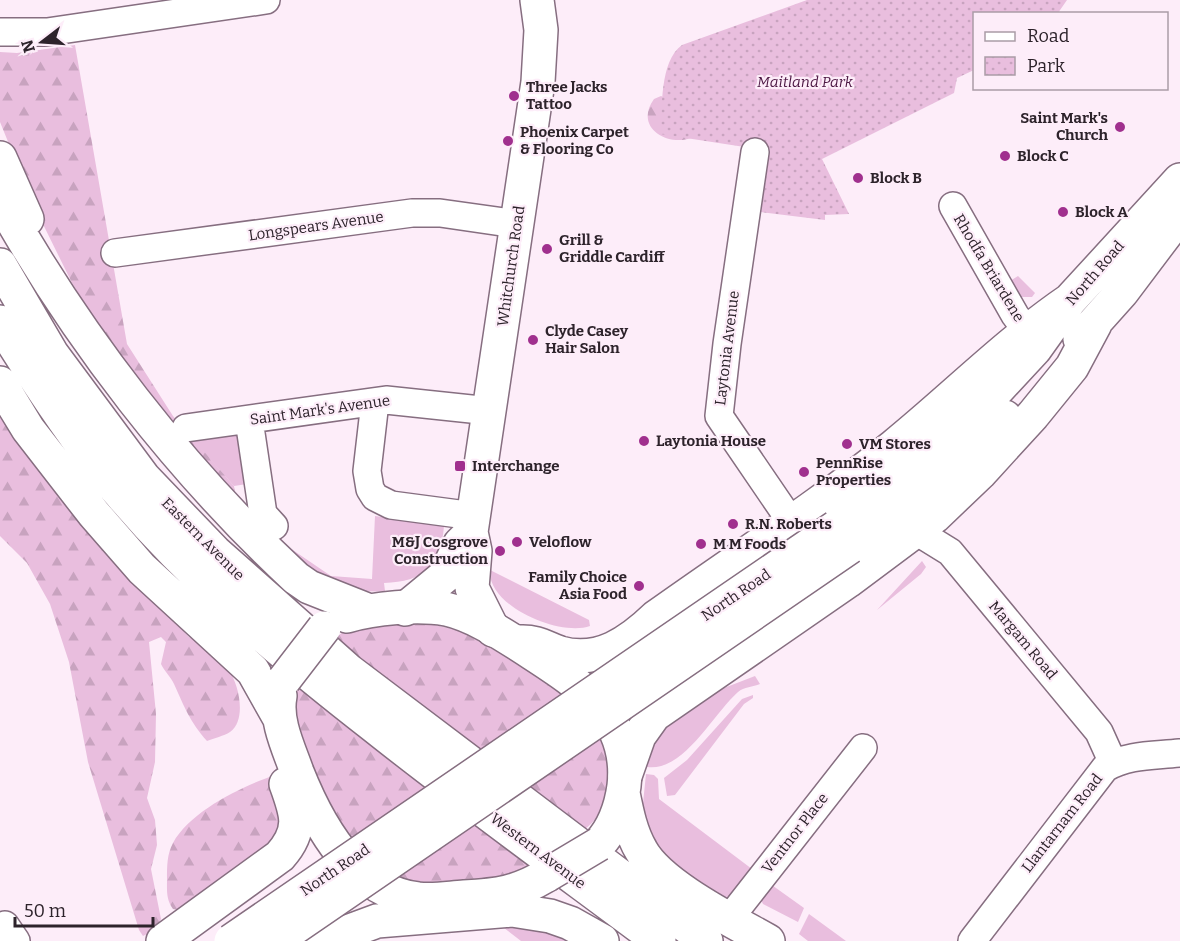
<svg xmlns="http://www.w3.org/2000/svg" width="1180" height="941" viewBox="0 0 1180 941" font-family="Bitter,serif">
  <style>
    .green { fill: #e9bede }
    .forest { fill: url(#forest-firs) }
    .park { fill: url(#park-dots) }
    .lines { fill: none; stroke-linecap: round; stroke-linejoin: round }
    .minor-casing { stroke: #866e80; stroke-width: 30 }
    .major-casing { stroke: #866e80; stroke-width: 36 }
    .highway-casing { stroke: #866e80; stroke-width: 36 }
    .minor { stroke: #fff; stroke-width: 27 }
    .major { stroke: #fff; stroke-width: 33 }
    .highway { stroke: #fff; stroke-width: 33 }
    .major-bridge-casing { stroke: #866e80; stroke-width: 36; stroke-linecap: butt }
    .highway-bridge-casing { stroke: #866e80; stroke-width: 36; stroke-linecap: butt }
    .major-bridge { stroke: #fff; stroke-width: 33 }
    .highway-bridge { stroke: #fff; stroke-width: 33 }
    .poi-dot { fill: #a0308e; stroke: #fdedf9; stroke-width: 2 }
    .labels { text-anchor: middle; dominant-baseline: central; stroke-width: 4.5; stroke-linejoin: round; paint-order: stroke }
    .park-label { font-size: 15px; font-style: italic; fill: #4c1743; stroke: #fdedf9 }
    .poi-label { font-size: 15px; font-weight: bold; fill: #2d232b; stroke: #fdedf9; text-anchor: start }
    .street-label { font-size: 15px; fill: #2d232b; stroke: #fdedf9 }
  </style>
  <defs>
    <pattern id="forest-firs" width="22" height="20" patternUnits="userSpaceOnUse" patternTransform="scale(1.5)"><rect width="22" height="20" fill="#e9bede"/><path d="M5 1l3.5 6h-7zM16 11l3.5 6h-7z" fill="#c8a3bf"/></pattern>
    <pattern id="park-dots" width="8" height="8" patternUnits="userSpaceOnUse" patternTransform="scale(1.5)"><rect width="8" height="8" fill="#e9bede"/><path d="M2 2h.1M6 6h.1" fill="none" stroke="#c8a3bf" stroke-width="1.8" stroke-linecap="round"/></pattern>
  </defs>
  <rect width="100%" height="100%" fill="#fdedf9"/>
  <path class="green" d="M1018,276L1035,293L1032,297H1020L1010,281Z
    M242,432L247,484L234,486L193,440Z
    M375,516L444,526C441,565 424,582 384,583L385,591C343,595 307,572 281,542L331,576L372,579Z
    M922,561L926,567L921,574L877,610Z
    M490,570L589,620L590,626C560,637 487,606 490,570Z
    M755,676L760,684C753,687 744,687 738,692C713,714 684,772 647,767L650,742L693,700Z
    M753,695V698L744,704L675,795L667,796L664,778L687,760L742,699Z
    M646,774L654,775L658,779L659,799L752,869L730,896L722,898L661,860L642,813Z
    M769,883L804,908L798,922L763,904L761,900Z
    M809,914L846,941H808L799,934Z
    M491,918L592,941H521Z"/>
  <path class="forest" d="M75,45L127,344L173,416L234,486L235,493L180,436L105,337L72,283L35,208L0,122V52L17,53Z
    M661,96L667,99L694,137C669,148 633,128 654,99Z
    M0,406L126,569L189,637C197,640 224,663 229,670C239,685 247,720 230,732C224,736 214,738 207,741C190,722 184,706 174,684C171,677 164,671 161,664L166,642L161,637L149,642L156,714L155,762L147,798L155,820L157,845L151,869L161,919L155,930L143,936L139,930L88,762L69,662L50,604L27,563L0,536Z
    M430,624L461,631L569,693L480,755L334,640C351,618 404,624 430,624Z
    M299,684L432,788L349,845L339,832L296,732L295,689Z
    M602,732C616,767 614,810 581,832L519,789Z
    M275,775L284,814L272,849L178,910L173,909C166,899 167,891 167,879C167,866 167,854 173,843C190,811 243,786 275,775Z
    M472,821L533,864L515,876L444,888L390,877Z"/>
  <path class="park" d="M807,0H1067L1058,13L974,14V70L957,78L954,93L822,159L849,214L825,215V220L761,212L770,151L660,134C663,107 659,62 682,45Z"/>
  <g class="lines">
    <defs>
      <path id="minor" d="M0,32H47L266,0
        M755,152L727,344L719,416L792,523
        M953,206L1015,315L1026,330
        M115,253L412,213H440L517,224
        M375,402L367,471L370,489L375,497L391,505L474,516
        M249,420L263,514L274,526
        M186,428L386,400L490,411
        M916,531L950,552L1099,732L1113,763
        M729,919L863,748
        M5,925L16,941
        M972,941L1105,768C1129,754 1154,756 1180,753"/>
      <path id="major" d="M1080,339L1122,292L1180,215
        M836,527L938,447L996,391L1035,349L1070,300L1180,180
        M850,547L926,489L1005,417
        M405,609L445,576L460,544L471,533
        M493,630L472,588L475,551L471,532L538,82L541,30L537,0
        M520,642C536,641 546,648 560,653C599,664 630,642 656,617C736,560 818,507 894,446C953,398 1007,343 1070,300
        M625,776L639,736L654,715L848,581L935,516L980,473L1033,415L1072,367L1095,324"/>
      <path id="highway" d="M0,158L27,219
        M0,199C77,337 180,470 296,578L309,587L367,610
        M0,265L52,354L144,478L215,552L349,671L706,941
        M0,322C34,377 69,431 109,480C186,574 279,652 374,726C467,800 564,870 659,941
        M0,383L28,429L94,514L142,569L253,671L280,719
        M347,616C374,608 418,604 446,609C473,615 501,633 524,648C576,682 632,714 624,786C621,808 614,828 599,844
        M280,696C275,721 289,749 297,772C318,825 354,892 418,899C433,901 449,898 464,897C498,895 517,893 547,875
        M623,793C627,813 631,833 641,850C660,885 733,921 768,941
        M163,941L280,856C303,830 297,814 286,784
        M323,941L377,921L512,910L550,916L570,923L602,941"/>
    </defs>
    <use href="#minor" class="minor-casing"/>
    <use href="#major" class="major-casing"/>
    <use href="#highway" class="highway-casing"/>
    <use href="#minor" class="minor"/>
    <use href="#major" class="major"/>
    <use href="#highway" class="highway"/>
    <defs>
      <path id="major-bridge" d="M231,941L836,527
        M275,941L850,547"/>
      <path id="highway-bridge" d="M284,680L324,628
        M547,875L599,844"/>
    </defs>
    <use href="#major-bridge" class="major-bridge-casing"/>
    <use href="#highway-bridge" class="highway-bridge-casing"/>
    <use href="#major-bridge" class="major-bridge"/>
    <use href="#highway-bridge" class="highway-bridge"/>
  </g>
  <g class="poi-dot">
    <circle cx="514" cy="96" r="6"/>
    <circle cx="1120" cy="127" r="6"/>
    <circle cx="508" cy="141" r="6"/>
    <circle cx="1005" cy="156" r="6"/>
    <circle cx="858" cy="178" r="6"/>
    <circle cx="1063" cy="212" r="6"/>
    <circle cx="547" cy="249" r="6"/>
    <circle cx="533" cy="340" r="6"/>
    <circle cx="644" cy="441" r="6"/>
    <circle cx="847" cy="444" r="6"/>
    <rect x="454" y="460" width="12" height="12" rx="3"/>
    <circle cx="804" cy="472" r="6"/>
    <circle cx="733" cy="524" r="6"/>
    <circle cx="517" cy="542" r="6"/>
    <circle cx="701" cy="544" r="6"/>
    <circle cx="500" cy="551" r="6"/>
    <circle cx="639" cy="586" r="6"/>
  </g>
  <g class="labels">
    <g class="park-label">
      <text x="805" y="82">Maitland Park</text>
    </g>
    <g class="poi-label">
      <text x="526" y="87">Three Jacks<tspan x="526" dy="17">Tattoo</tspan></text>
      <text x="1108" y="118" text-anchor="end">Saint Mark's<tspan x="1108" dy="17">Church</tspan></text>
      <text x="520" y="132">Phoenix Carpet<tspan x="520" dy="17">&amp; Flooring Co</tspan></text>
      <text x="1017" y="156">Block C</text>
      <text x="870" y="178">Block B</text>
      <text x="1075" y="212">Block A</text>
      <text x="559" y="240">Grill &amp;<tspan x="559" dy="17">Griddle Cardiff</tspan></text>
      <text x="545" y="331">Clyde Casey<tspan x="545" dy="17">Hair Salon</tspan></text>
      <text x="656" y="441">Laytonia House</text>
      <text x="859" y="444">VM Stores</text>
      <text x="816" y="463">PennRise<tspan x="816" dy="17">Properties</tspan></text>
      <text x="472" y="466">Interchange</text>
      <text x="745" y="524">R.N. Roberts</text>
      <text x="488" y="542" text-anchor="end">M&amp;J Cosgrove<tspan x="488" dy="17">Construction</tspan></text>
      <text x="529" y="542">Veloflow</text>
      <text x="713" y="544">M M Foods</text>
      <text x="627" y="577" text-anchor="end">Family Choice<tspan x="627" dy="17">Asia Food</tspan></text>
    </g>
    <g class="street-label">
      <text transform="translate(316 226) rotate(-8)">Longspears Avenue</text>
      <text transform="translate(511 266) rotate(-82)">Whitchurch Road</text>
      <text transform="translate(989 268) rotate(59)">Rhodfa Briardene</text>
      <text transform="translate(1095 273) rotate(-49)">North Road</text>
      <text transform="translate(727 348) rotate(-83)">Laytonia Avenue</text>
      <text transform="translate(320 410) rotate(-8)">Saint Mark's Avenue</text>
      <text transform="translate(203 539) rotate(45)">Eastern Avenue</text>
      <text transform="translate(736 595) rotate(-34)">North Road</text>
      <text transform="translate(1023 640) rotate(50)">Margam Road</text>
      <text transform="translate(1062 823) rotate(-52)">Llantarnam Road</text>
      <text transform="translate(795 833) rotate(-52)">Ventnor Place</text>
      <text transform="translate(538 851) rotate(37)">Western Avenue</text>
      <text transform="translate(335 870) rotate(-34)">North Road</text>
    </g>
  </g>
  <rect x="973" y="12" width="195" height="78" fill="#fdedf9" stroke="#aa9ca7" stroke-width="1.5"/>
  <rect x="985" y="32" width="30" height="9" fill="#ffffff" stroke="#aa9ca7" stroke-width="1.5"/>
  <text x="1027" y="42" font-size="18" fill="#2d232b">Road</text>
  <rect x="985" y="57" width="30" height="18" fill="url(#park-dots)" stroke="#aa9ca7" stroke-width="1.5"/>
  <text x="1027" y="72" font-size="18" fill="#2d232b">Park</text>
  <g transform="translate(42 42) rotate(253)" stroke="#fdedf9" stroke-width="4.5" paint-order="stroke">
  <path d="M0-4.5L10 22L0 15L-10 22Z" fill="#2d232b"/>
  <text y="-9" font-size="16" font-weight="bold" text-anchor="middle" fill="#2d232b">N</text>
  </g>
  <path d="M15 917v9h138v-9" fill="none" stroke="#2d232b" stroke-width="3"/>
  <text x="24" y="917" font-size="18" fill="#2d232b" stroke="#fdedf9" stroke-width="4.5" paint-order="stroke">50 m</text>
</svg>
